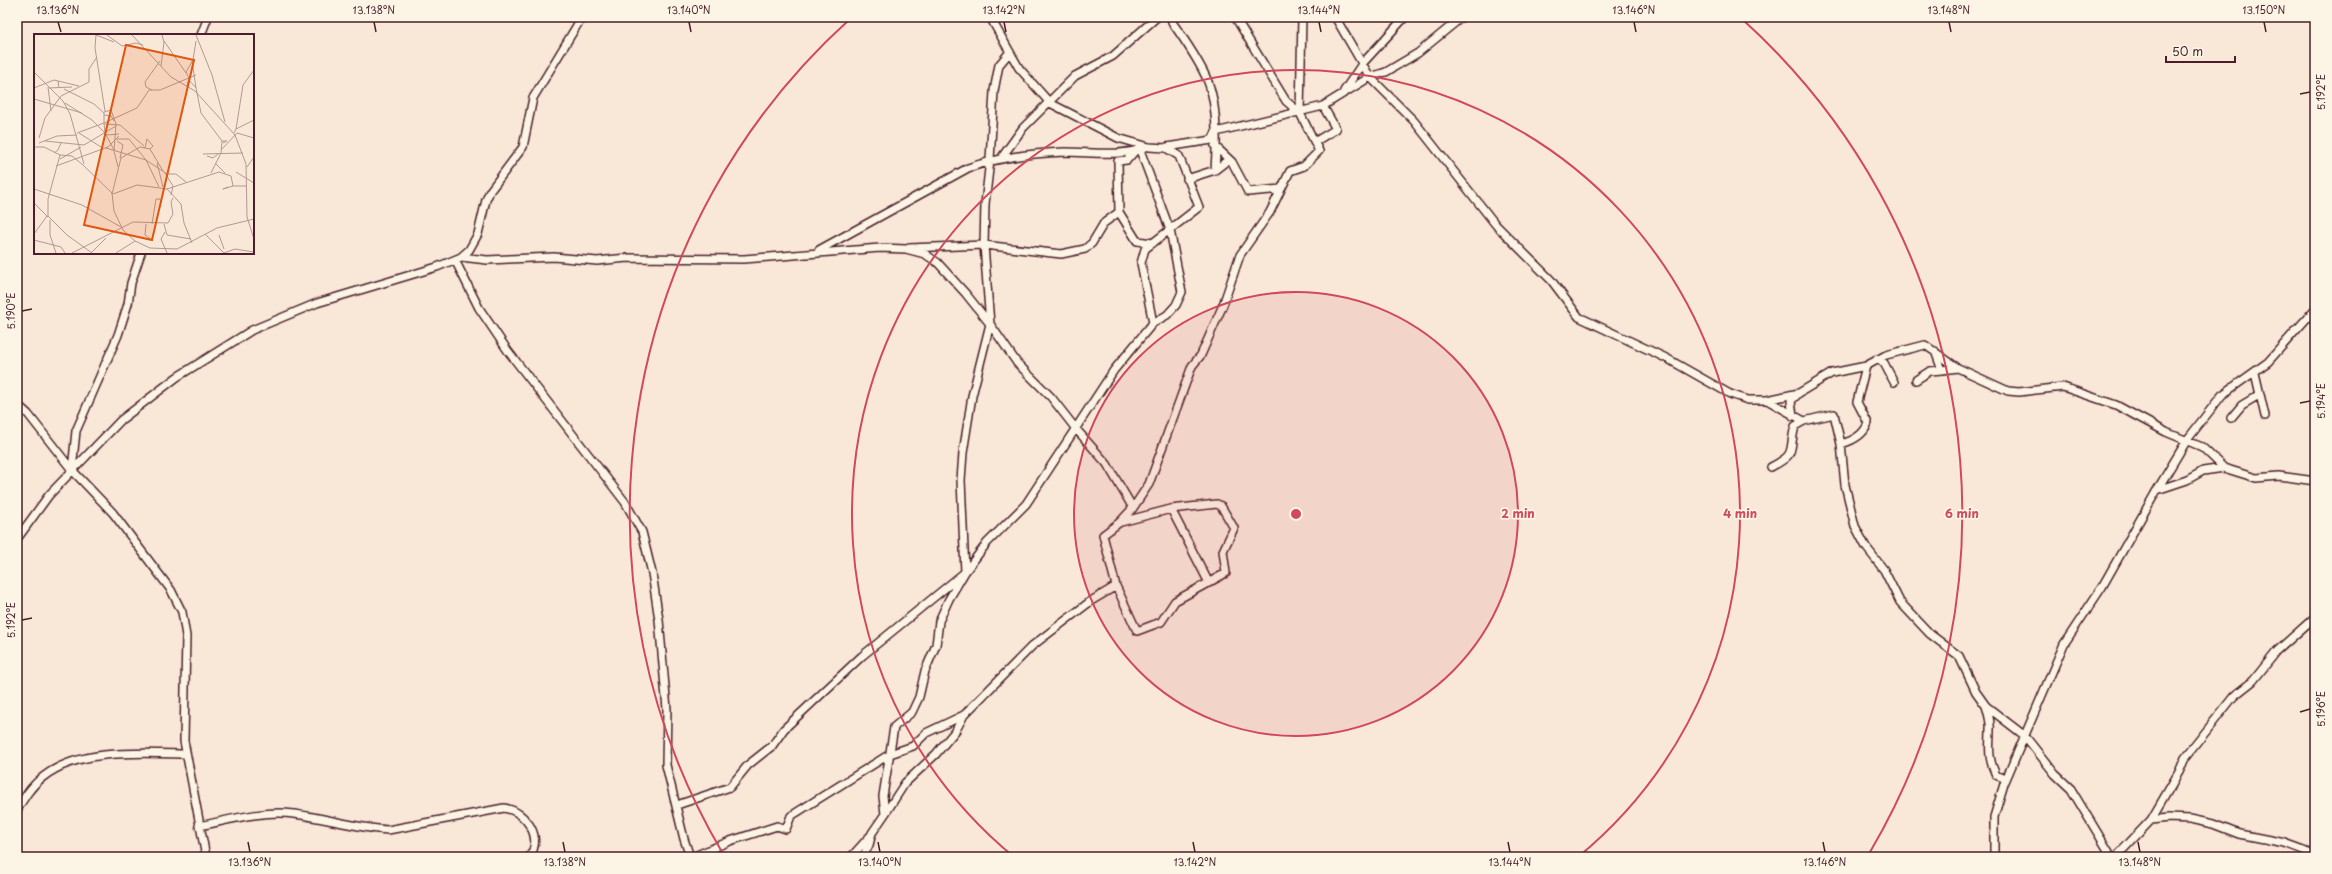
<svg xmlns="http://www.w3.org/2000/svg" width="2332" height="874" viewBox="0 0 2332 874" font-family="'Playpen Sans',sans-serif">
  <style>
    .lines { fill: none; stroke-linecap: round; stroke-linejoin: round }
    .street-casing { stroke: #4a1f2b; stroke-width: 10 }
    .street { stroke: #fcf5e5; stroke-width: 7 }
    .ticks { fill: none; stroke: #4a1f2b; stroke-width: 1.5 }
    .ring { fill: none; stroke: #d1495b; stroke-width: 2 }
    .inset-road { fill: none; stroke: #b39893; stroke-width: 1 }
    .view { fill: #e0560e; fill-opacity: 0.15; stroke: #e0560e; stroke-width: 2 }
    .inset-edge { fill: none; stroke: #4a1f2b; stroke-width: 2 }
    .centre { fill: #d1495b; stroke: #fcf5e5; stroke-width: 2 }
    .ring-label { font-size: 12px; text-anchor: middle; font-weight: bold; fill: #d1495b; stroke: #fcf5e5; stroke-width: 3.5; stroke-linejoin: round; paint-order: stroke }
    .neatline { fill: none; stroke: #4a1f2b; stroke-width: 1.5 }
    .ticks-label { font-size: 10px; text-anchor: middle; fill: #4a1f2b }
  </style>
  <rect width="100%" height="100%" fill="#f9e8d8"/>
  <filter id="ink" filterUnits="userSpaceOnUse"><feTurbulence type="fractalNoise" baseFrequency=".025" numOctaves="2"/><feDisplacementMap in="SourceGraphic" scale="8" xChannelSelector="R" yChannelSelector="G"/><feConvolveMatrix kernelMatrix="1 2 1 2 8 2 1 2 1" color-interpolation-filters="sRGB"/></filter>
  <g filter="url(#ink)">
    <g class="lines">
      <defs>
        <path id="street" d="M990,17L1019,68L1050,103L1118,138L1149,147L1166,148L1179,156L1199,207L1145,249L1141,263L1153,323
          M1173,17L1172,22C1184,39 1196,56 1205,75C1218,100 1217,142 1215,170
          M1335,17L1370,77L1414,121L1496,225L1551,280L1579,317L1668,359L1730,394L1748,400H1767L1804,421L1834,414L1841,444L1845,485L1855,526L1866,547L1884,570L1900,602L1930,634L1959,656L1976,692L1986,706L2025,736L2055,774L2071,789L2112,857
          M201,35L208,17
          M1344,91L1362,64L1405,17
          M1300,113L1302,17
          M1216,132L1323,106L1370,77L1386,72L1418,53L1462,17
          M1316,141L1336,129L1323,106
          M1215,146L1232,162L1248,192L1281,189
          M1167,147L1212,140L1216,132
          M1002,157L1023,128L1075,76L1113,56L1157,17
          M1187,179L1215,170L1228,160
          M1119,212L1137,241L1153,243
          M909,248L984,245L1061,254L1085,249L1092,243L1104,223L1119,212L1118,161L1127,160L1135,151
          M819,250L968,168C1000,157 1031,153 1065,152C1092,152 1118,157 1144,148
          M461,257L487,260L554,257L597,261L627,258L744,259L880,248L906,249L925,254L938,263L966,294L990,324L1017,363L1051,397L1076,429L1107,464L1133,508L1120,522L1103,535L1116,586L1091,601L1032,646L964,715L956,730L936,754L905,783L885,814
          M455,260L479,308L508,351L625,502L642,532L652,573L659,620L667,709L666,765L684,839L690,857
          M1935,351L1942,370L1958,368
          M1877,359L1884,363L1894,382
          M2255,373L2265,416
          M1916,380L1930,371L1942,370
          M1767,400L1799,393L1832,373L1866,366
          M17,404L28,414L72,470L113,513L171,590L182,612L186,636L184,741L206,857
          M1793,416L1791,401L1799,393
          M2231,418L2242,405L2259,395
          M1841,444C1852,441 1864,435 1868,423L1857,402L1866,366L1886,355L1925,345L1958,368L2008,391L2019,392L2063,387L2116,405L2166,432L2202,447L2224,468
          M1771,467C1798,453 1788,452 1795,426L1804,421
          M72,470L76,431L118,335L128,304L131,283L141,253
          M2157,490L2187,480L2203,471L2224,468L2256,478L2279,476L2315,481
          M1133,508L1149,484L1192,366L1201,355L1223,305L1240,255L1270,212L1290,171L1304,166L1319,151L1300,113L1286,101L1235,17
          M1171,509L1209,583
          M17,539L49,495L121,420L177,377L252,330L317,303L437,267L461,257L469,250L478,234L486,200L490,191L523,147L533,98L582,17
          M1116,586L1137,631L1161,622L1175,601L1226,573L1223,551L1234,528L1221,506L1217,504L1171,509L1121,522
          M1986,706C1988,713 1991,722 1990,729C1990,748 1987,756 1996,775L2006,779
          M677,805L730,787L748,765L772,746L784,729L862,656L965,572L987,543L1026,504L1114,370L1153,323L1167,315L1176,305L1182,292L1170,230L1140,150
          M17,810C24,798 31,786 43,777C79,748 142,753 185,754
          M2151,820L2179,772L2185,758L2234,696L2253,681L2277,651L2315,617
          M199,826C229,820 263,810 294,814C326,818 356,828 388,830L504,808C526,811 544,838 529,857
          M692,857L730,841L777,826L786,829L791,816L890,754L913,746L926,733L964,715
          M851,857L871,835
          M863,857L869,845L872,833L885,814L883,796L894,727L912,712L919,697L925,671L936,645L939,621L949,599L965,572L961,480L963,453L972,396L990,324L984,245L985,204L990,160L994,91L999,65L1009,53
          M1994,857V817L2004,784L2064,644L2102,587L2157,490L2187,440L2222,395L2268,362L2315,309
          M2116,857L2151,820L2168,818L2190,819L2213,824L2239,834L2285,843L2315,854"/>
      </defs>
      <use href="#street" class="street-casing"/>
      <use href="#street" class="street"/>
    </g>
  </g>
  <path class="ticks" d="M58,22L61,32M374,22L376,32M689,22L691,32M1004,22L1006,32M1319,22L1321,32M1634,22L1636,32M1949,22L1951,32M2264,22L2266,32M2300,94L2310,92M22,311L32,309M2300,403L2310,401M22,620L32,618M2300,712L2310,709M248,842L250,852M563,842L565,852M878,842L880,852M1193,842L1195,852M1508,842L1510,852M1823,842L1825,852M2138,842L2140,852"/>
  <circle cx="1296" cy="514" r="222" fill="#d1495b" fill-opacity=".12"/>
  <g class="ring">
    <circle cx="1296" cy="514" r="222"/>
    <path d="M1014 857A444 444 0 1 1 1578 857"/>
    <path d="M722 852A666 666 0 0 1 850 19M1742 19A666 666 0 0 1 1870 852"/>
  </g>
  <g transform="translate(34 34)">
    <rect width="220" height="220" fill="#f9e8d8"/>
    <path class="inset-road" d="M62,1L61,14L71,77M62,1L80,8M73,1L88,12L102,9L109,11M98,1L137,43L161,57L201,101L212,130L213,183L220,205M162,1L178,41L191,88M130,7L152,39M158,27L162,54M127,32L130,8L128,1M0,38L29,67L36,80L50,130M155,46L162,54L167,79L188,107M24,47L45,52M153,52L155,44L152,38L159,26L162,7M14,53L17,77M0,54L20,46L24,47L25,54M15,54L38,53M30,55L60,70L70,79M118,56L112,53L111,48L126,27M0,65L48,79M31,69L58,86L73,101L85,100M70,81L77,82L80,87M71,90L86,91L110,112M202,95L209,51L220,36M43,99L70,89V78L77,76L82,90L80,117L84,133M45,99L67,113M200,99L202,95L220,86M5,104L11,84L27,62L55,48V35L63,23M82,105H95L112,126L125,153M11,107L50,111L82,92M83,107L89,111L86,124M5,109L23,102L43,101M0,113H10L26,121L38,122L49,131L78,159L80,177L89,196L101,207L116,214L143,215L183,194L220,185M72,114L112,126L133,140H142L152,148M111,114L113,105L119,112L116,115M188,115L203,99L220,104M80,116L71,99L70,89L103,74L115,56H126L162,41M20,119L24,116L27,109M169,120L209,119M26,121L14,165V182L33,201L58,219M173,122L179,124L184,120M26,125L47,113M123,129L129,153M181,129L191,139M22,132L74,113L85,102M213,133L220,123M202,138L220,149M131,139L139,152L137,161M177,139L187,119L188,107H193L189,109M194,153L189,155L199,152H213M0,155L48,171L87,193M133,155L185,138L197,142L199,152M78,160L87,124L106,113L116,115L129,137M79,160L103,151L133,155L147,170L150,189L158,209M0,169L14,183M16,186V201L22,219M112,190L111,201L118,206M118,190L122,165H126L127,169M130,190L133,201L157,205M131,198L127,205L133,219M0,200L13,182M171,200L190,219L201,215L220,218M185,201L190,215M0,206L27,213L31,219M38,219L99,188L134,189L139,180L137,168L139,164M57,219L72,204M82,219L101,207"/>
    <path class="view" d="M92,11L160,26L118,206L50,191Z"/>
    <rect width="220" height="220" class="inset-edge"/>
  </g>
  <circle cx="1296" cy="514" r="6" class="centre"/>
  <g class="ring-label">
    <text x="1518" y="518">2 min</text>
    <text x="1740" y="518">4 min</text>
    <text x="1962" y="518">6 min</text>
  </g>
  <rect width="2332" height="874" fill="none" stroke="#fcf5e5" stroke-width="44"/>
  <path d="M2166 56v6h69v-6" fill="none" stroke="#4a1f2b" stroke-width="2"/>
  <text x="2172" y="56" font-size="12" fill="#4a1f2b" stroke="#fcf5e5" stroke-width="3" paint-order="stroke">50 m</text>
  <rect x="22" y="22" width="2288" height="830" class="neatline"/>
  <g class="ticks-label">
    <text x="58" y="14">13.136°N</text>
    <text x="374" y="14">13.138°N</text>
    <text x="689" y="14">13.140°N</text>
    <text x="1004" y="14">13.142°N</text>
    <text x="1319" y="14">13.144°N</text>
    <text x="1634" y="14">13.146°N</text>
    <text x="1949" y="14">13.148°N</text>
    <text x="2264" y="14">13.150°N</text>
    <text transform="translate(2321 92) rotate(-90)" y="4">5.192°E</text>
    <text transform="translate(11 311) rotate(-90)" y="4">5.190°E</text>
    <text transform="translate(2321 401) rotate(-90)" y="4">5.194°E</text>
    <text transform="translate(11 620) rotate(-90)" y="4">5.192°E</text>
    <text transform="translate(2321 709) rotate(-90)" y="4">5.196°E</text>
    <text x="250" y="866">13.136°N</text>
    <text x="565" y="866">13.138°N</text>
    <text x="880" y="866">13.140°N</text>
    <text x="1195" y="866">13.142°N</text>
    <text x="1510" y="866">13.144°N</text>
    <text x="1825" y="866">13.146°N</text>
    <text x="2140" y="866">13.148°N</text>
  </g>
</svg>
